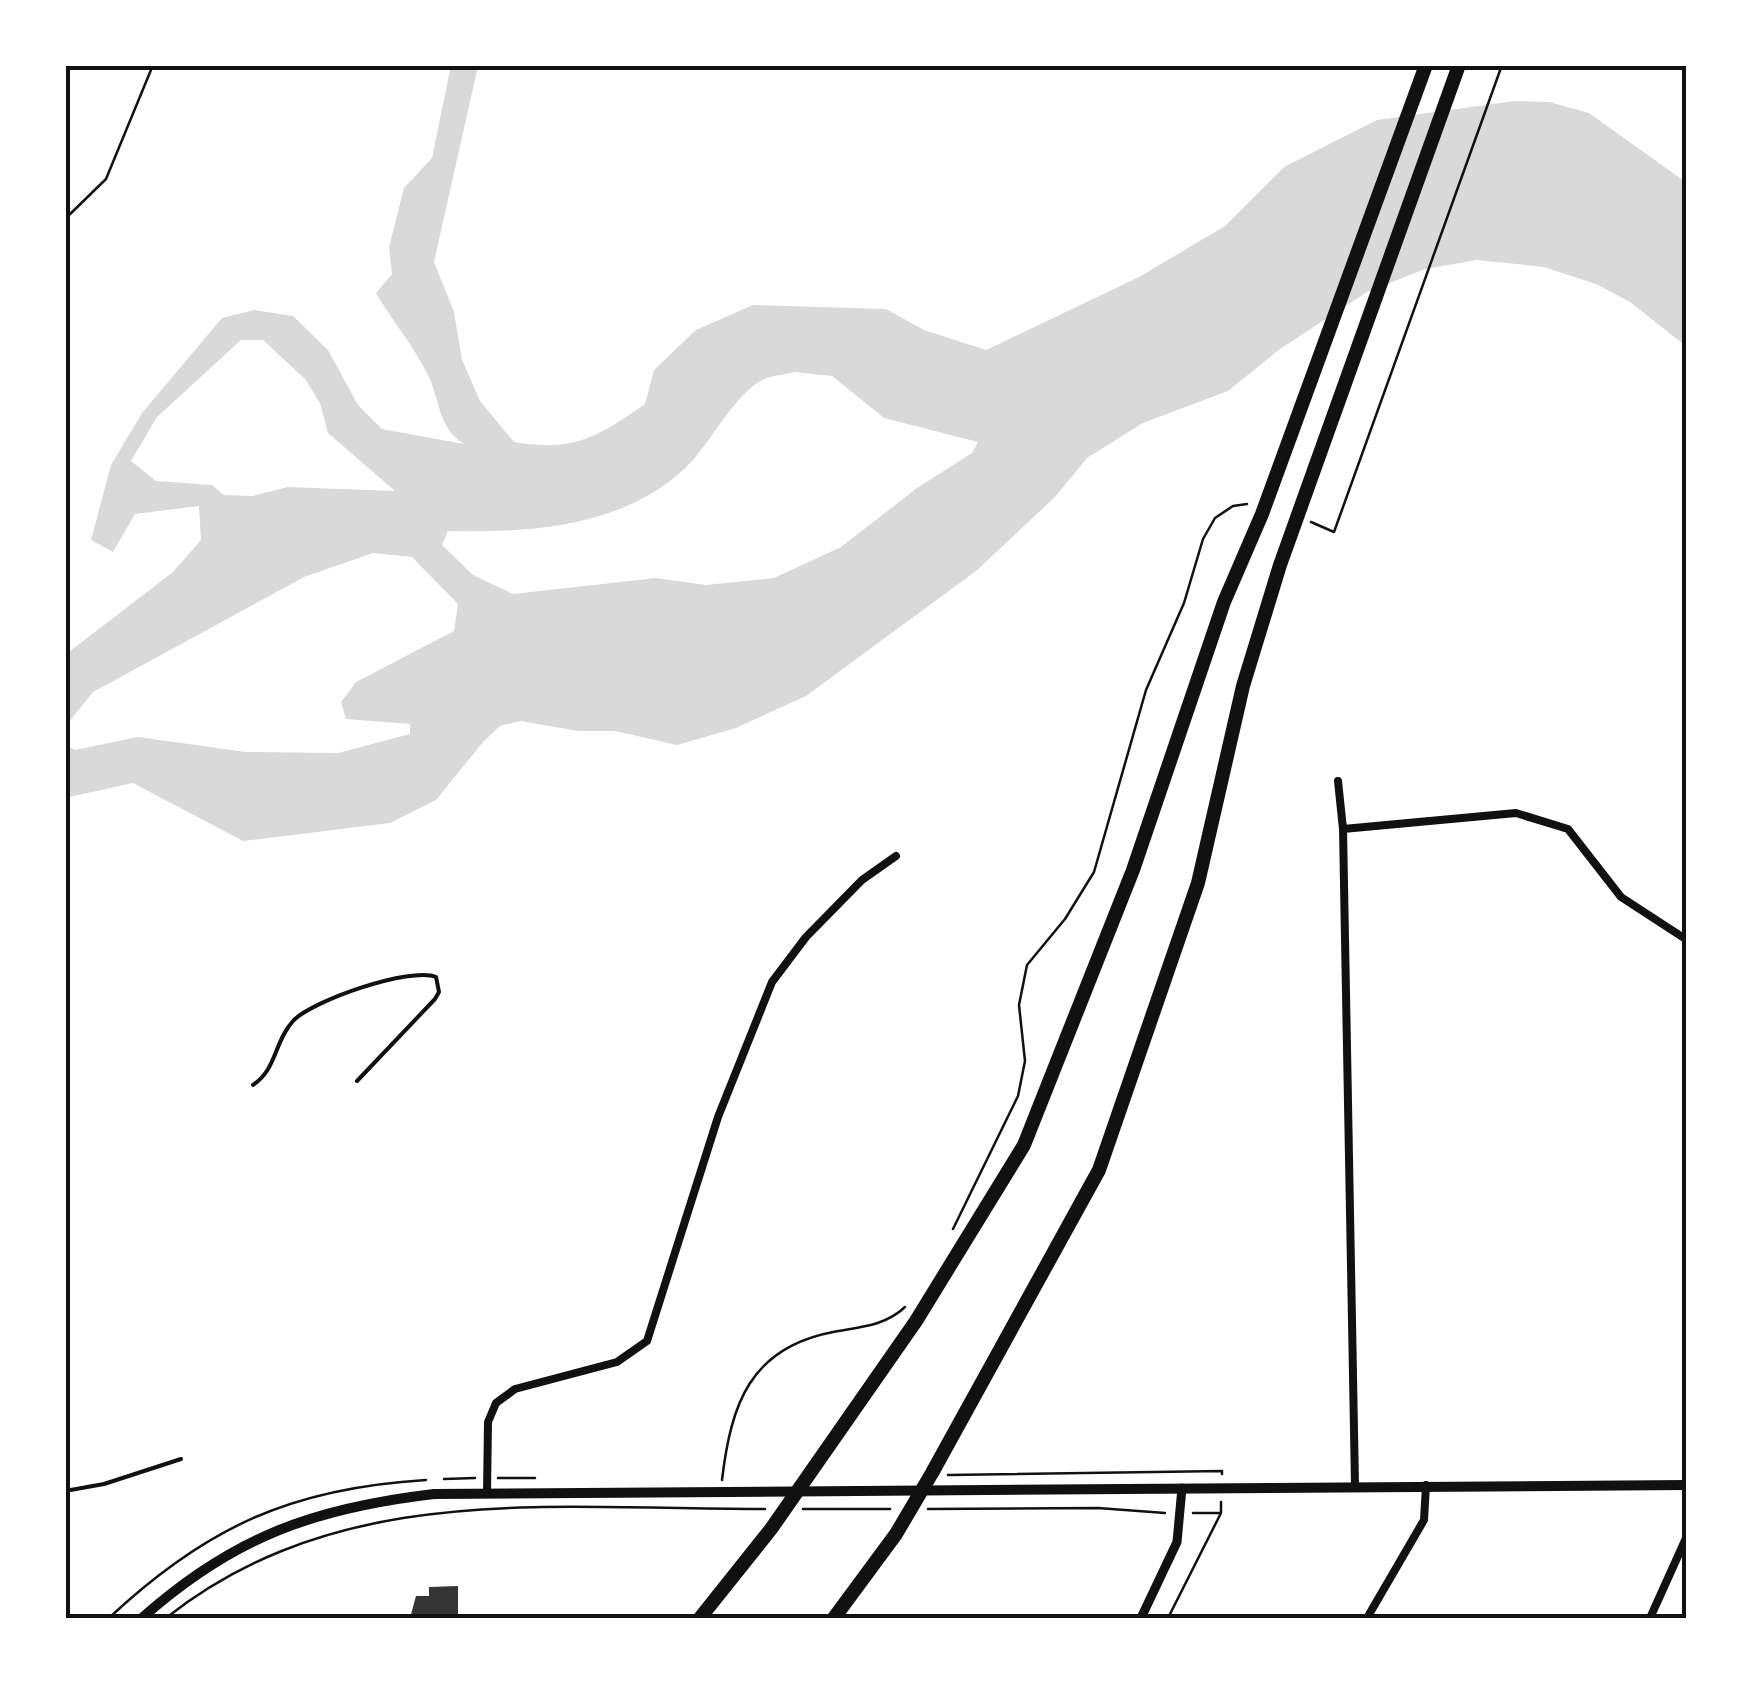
<svg xmlns="http://www.w3.org/2000/svg" width="1752" height="1683" viewBox="0 0 1752 1683" font-family="Cabin,sans-serif">
  <style>
    .water { fill: #d9d9d9; fill-rule: evenodd }
    .building { fill: #353535 }
    .lines { fill: none; stroke-linecap: round; stroke-linejoin: round }
    .path { stroke: #111; stroke-width: 2.5 }
    .service { stroke: #111; stroke-width: 4 }
    .minor { stroke: #111; stroke-width: 8 }
    .tertiary { stroke: #111; stroke-width: 9 }
    .secondary { stroke: #111; stroke-width: 10 }
    .motorway { stroke: #111; stroke-width: 14 }
    .neatline { fill: none; stroke: #111; stroke-width: 4 }
  </style>
  <rect width="100%" height="100%" fill="#fff"/>
  <path class="water" d="M451,65L478,66L434,262L454,312L462,360L480,401L514,442C573,452 596,438 645,404L654,370L696,330L753,305L886,309L924,330L986,350L1139,277L1225,226L1284,167L1377,120L1515,101L1549,102L1589,113L1687,183V347L1630,302L1596,284L1544,267L1477,260L1425,269L1367,292L1280,349L1228,391L1143,423L1087,458L1055,497L976,571L806,696L736,728L677,745L615,731H578L521,721L500,726L483,742L436,800L390,823L243,841L133,783L65,798V744L75,750L138,737L246,752L338,753L410,734V724L346,719L341,702L356,682L454,631L458,604L412,557L373,553L304,577L93,692L65,727V655L173,572L201,540L199,506L135,514L113,552L91,540L111,465L142,413L222,318L254,310L293,316L328,350L358,405L382,429L464,444C437,427 441,402 428,375C414,347 392,320 376,293L392,274L389,247L404,188L432,158ZM241,340H263L305,379L320,403L328,433L395,491L288,487L252,496L224,495L212,485L156,481L131,461L157,417ZM794,372L832,376L884,418L978,442L972,453L917,488L841,547L774,578L706,585L656,578L513,594L473,575L442,545L448,531C532,533 631,527 693,460C714,436 731,402 757,383C766,376 783,375 794,372Z"/>
  <path class="building" d="M458,1586V1618H410L416,1596H429V1587Z"/>
  <g class="lines">
    <path class="path" d="M65,219L106,179L153,65
      M1311,522L1334,532L1502,65
      M953,1229L1018,1096L1025,1061L1019,1005L1027,965L1065,919L1094,872L1146,690L1184,603L1203,539L1215,518L1233,506L1247,504
      M948,1475L1222,1471V1474
      M498,1478H535
      M444,1479L475,1478
      M722,1480C731,1404 750,1348 833,1332C860,1327 885,1326 905,1307
      M803,1509H890
      M928,1509L1098,1508L1165,1513
      M1193,1513H1220
      M109,1618C206,1527 292,1488 426,1480
      M166,1618C342,1479 555,1510 765,1509
      M1168,1618L1221,1513V1502"/>
    <path class="service" d="M253,1085C277,1069 274,1042 293,1021C311,1001 411,966 436,977L439,992L435,999L357,1081
      M65,1491L104,1484L181,1459"/>
    <path class="minor" d="M1338,781L1343,829L1355,1485
      M1343,829L1516,813L1568,829L1621,897L1687,940
      M487,1493L488,1422L496,1403L515,1389L617,1362L647,1341L718,1117L772,982L806,937L862,880L896,856
      M1367,1618L1424,1520L1426,1485
      M1650,1618L1687,1536"/>
    <path class="tertiary" d="M1141,1618L1177,1542L1182,1488"/>
    <path class="secondary" d="M142,1618C233,1537 314,1508 434,1494L1687,1485"/>
    <path class="motorway" d="M700,1618L771,1529L916,1321L1024,1145L1133,870L1224,602L1262,514L1426,65
      M834,1618L896,1534L932,1473L1099,1170L1198,883L1243,686L1280,565L1459,65"/>
  </g>
  <rect width="1752" height="1683" fill="none" stroke="#ffffff" stroke-width="135"/>
  <rect x="68" y="68" width="1616" height="1548" class="neatline"/>
</svg>
